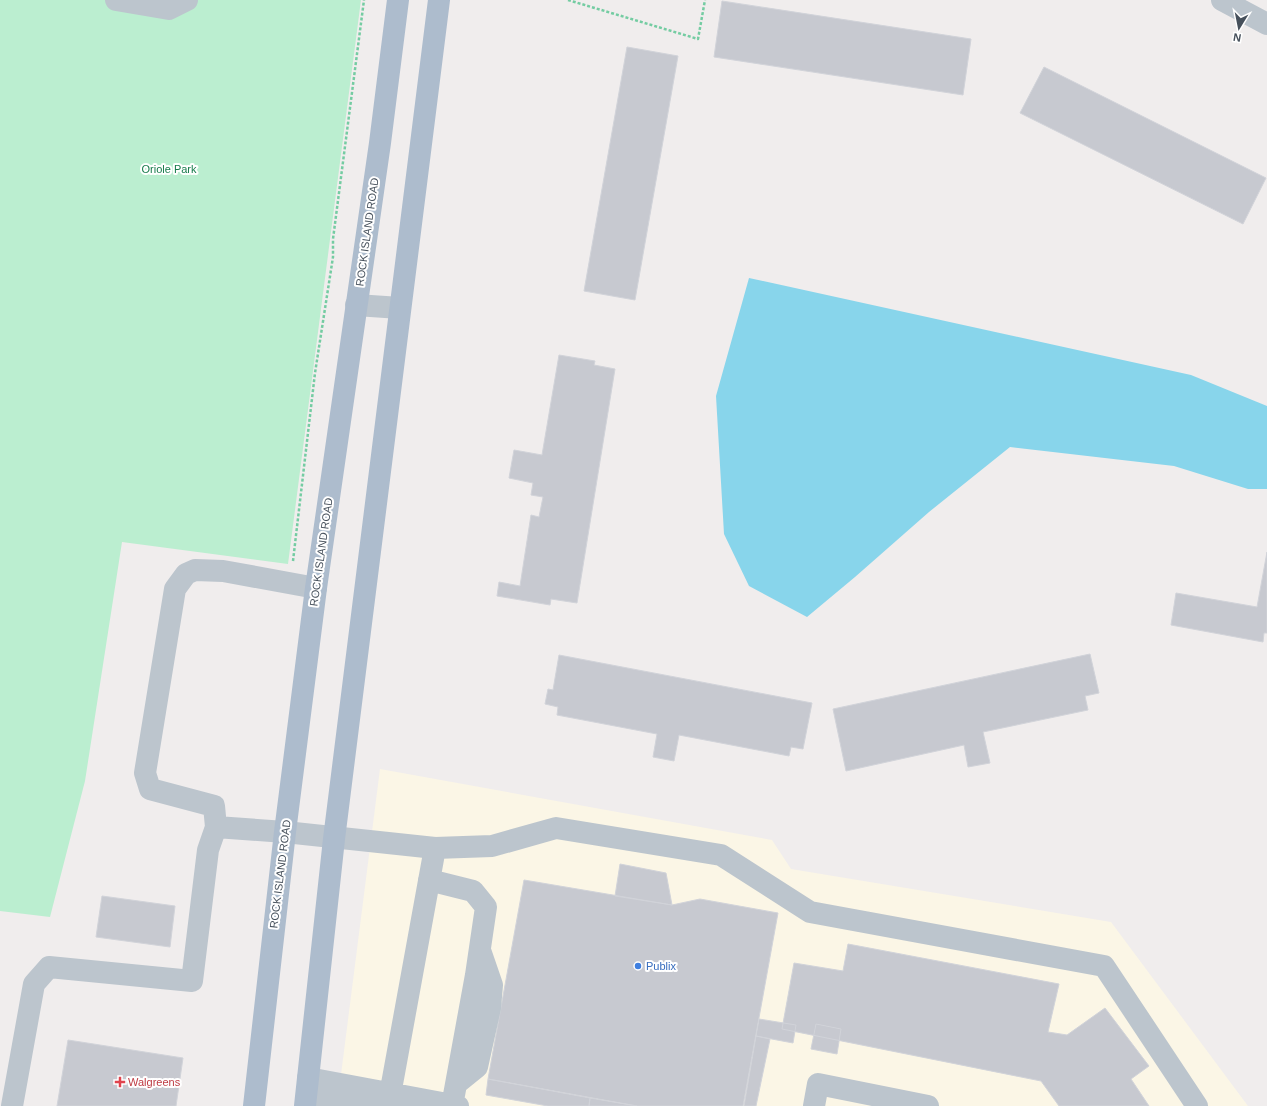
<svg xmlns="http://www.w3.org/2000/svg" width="1267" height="1106" viewBox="0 0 1267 1106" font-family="Arial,sans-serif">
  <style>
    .commercial { fill: #fbf6e6 }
    .green { fill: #bbeed0 }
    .water { fill: #88d5eb }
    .building { fill: #c7c9d0; stroke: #d1d3d9 }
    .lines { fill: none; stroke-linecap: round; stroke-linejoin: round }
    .path { stroke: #74cca2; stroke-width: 2.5; stroke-dasharray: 3 2; stroke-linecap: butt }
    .minor { stroke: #bcc5cd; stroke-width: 22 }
    .major { stroke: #adbccd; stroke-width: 22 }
    .shop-dot { fill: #3f7fe0; stroke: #fff; stroke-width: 1.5 }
    .health-dot { fill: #e0444e; stroke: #fff; stroke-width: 1.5 }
    .labels { text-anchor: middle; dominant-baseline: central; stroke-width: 4; stroke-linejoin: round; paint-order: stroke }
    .park-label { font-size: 11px; fill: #177b4b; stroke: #fff }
    .street-label { font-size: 11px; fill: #46505b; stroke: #fff }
    .shop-label { font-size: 11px; fill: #366cbe; stroke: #fff; text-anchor: start }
    .health-label { font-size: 11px; fill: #be3a42; stroke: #fff; text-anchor: start }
  </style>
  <rect width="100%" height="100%" fill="#f0eded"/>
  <path class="commercial" d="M380,769L772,840L791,869L1111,922L1248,1106H337Z"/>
  <path class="green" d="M0,0H361L288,564L122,542L85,781L50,917L0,911Z"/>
  <path class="water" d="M749,278L1191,375L1267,406V489H1248L1174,466L1010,447L929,512L855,577L807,617L749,586L724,534L716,396Z"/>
  <path class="building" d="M722,1L971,39L963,95L714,57Z
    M627,47L678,56L635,300L584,291Z
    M1044,67L1266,178L1243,224L1020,113Z
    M559,355L595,361L594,365L615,369L577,603L551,599L550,605L497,596L499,582L520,586L531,515L539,517L543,497L531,495L533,483L509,478L514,450L542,455Z
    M1267,552V633H1264L1263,642L1171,625L1176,593L1257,607Z
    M1090,654L1099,693L1085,696L1088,710L983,732L990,763L968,767L964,745L846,771L833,709Z
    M559,655L812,703L803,749L791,747L789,756L679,735L674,761L653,757L657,734L557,715L558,707L545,704L548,689L553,690Z
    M620,864L666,873L672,905L615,896Z
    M524,880L672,905L700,899L778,913L743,1106H637L488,1079Z
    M102,896L175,906L170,947L96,937Z
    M848,944L1059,984L1048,1032L1067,1035L1105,1008L1149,1066L1131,1079L1149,1106H1059L1041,1081L782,1029L794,963L843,971Z
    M759,1019L796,1025L793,1043L756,1036Z
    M816,1024L841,1029L837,1054L811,1049Z
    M756,1036L770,1039L756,1106H744Z
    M68,1040L183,1058L176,1106H57Z
    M488,1079L590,1098L589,1106H548L486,1095Z
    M590,1098L637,1106H589Z"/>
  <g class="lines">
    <path class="path" d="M568,0L698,39L705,0
      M293,561L315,373L333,257V239L364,0"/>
    <path class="minor" d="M116,0L169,9L187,0
      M1222,0L1267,24
      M356,305L400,308
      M216,827L214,806L150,789L145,773L175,589L186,574L195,570L223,571L316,588
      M435,848L492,846L556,828L721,855L810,912L1104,966L1197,1106
      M429,880L473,891L486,907L476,975L452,1106
      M308,1078L458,1106
      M456,1084L477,1067L490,1008L492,985L481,953
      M307,1096L374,1106
      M12,1106L34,984L49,967L192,981L208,850L216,827L285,832L435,848L388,1106
      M814,1106L818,1084L928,1106"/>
    <path class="major" d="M254,1106L285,832L316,588L380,143L398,0
      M305,1106L334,839L439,0"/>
  </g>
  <circle class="shop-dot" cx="638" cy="966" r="4"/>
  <path class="health-dot" d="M118 1076h4v4h4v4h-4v4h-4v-4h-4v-4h4z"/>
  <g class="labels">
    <g class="park-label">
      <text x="169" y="169">Oriole Park</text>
    </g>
    <g class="street-label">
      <text transform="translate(367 232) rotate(-82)">ROCK ISLAND ROAD</text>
      <text transform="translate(321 552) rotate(-82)">ROCK ISLAND ROAD</text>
      <text transform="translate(280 874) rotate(-83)">ROCK ISLAND ROAD</text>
    </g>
    <g class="shop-label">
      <text x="646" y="966">Publix</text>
    </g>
    <g class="health-label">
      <text x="128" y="1082">Walgreens</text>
    </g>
  </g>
  <g transform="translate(1239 28) rotate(190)" stroke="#ffffff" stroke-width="3" paint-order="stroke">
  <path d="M0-3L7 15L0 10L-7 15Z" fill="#46505b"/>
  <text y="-6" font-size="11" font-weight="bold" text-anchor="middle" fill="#46505b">N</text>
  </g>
</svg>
